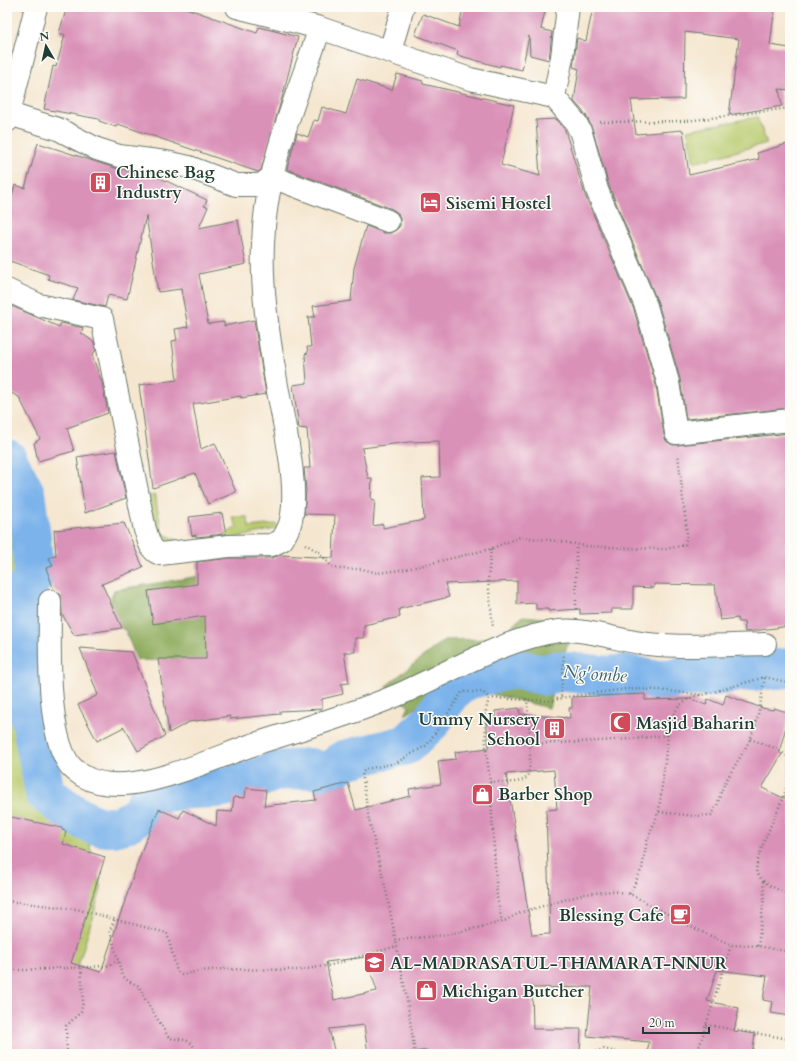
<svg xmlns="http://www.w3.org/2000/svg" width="797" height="1061" viewBox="0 0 797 1061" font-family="Cardo,serif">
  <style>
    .green { fill: #b7c96c; stroke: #6b8350 }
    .forest { fill: #91ad60; stroke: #58754a }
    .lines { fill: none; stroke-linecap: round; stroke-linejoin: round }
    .river { stroke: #7bb3eb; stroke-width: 40 }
    .building { fill: #da91b8; fill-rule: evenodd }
    .minor-casing { stroke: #6a786a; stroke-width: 24 }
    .path { stroke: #6a786a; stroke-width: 2.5; stroke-dasharray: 1 3; stroke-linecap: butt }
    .minor { stroke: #fff; stroke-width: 22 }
    .labels { text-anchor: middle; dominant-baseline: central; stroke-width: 3; stroke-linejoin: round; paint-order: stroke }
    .poi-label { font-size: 17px; font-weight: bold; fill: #1f3d34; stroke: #fdfcf7; text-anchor: start }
    .water-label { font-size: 18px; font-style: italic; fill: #3b606b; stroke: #fdfcf7 }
  </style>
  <rect width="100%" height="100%" fill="#fdfcf7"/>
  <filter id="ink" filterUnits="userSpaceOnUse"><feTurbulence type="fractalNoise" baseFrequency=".025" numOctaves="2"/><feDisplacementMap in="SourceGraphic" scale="8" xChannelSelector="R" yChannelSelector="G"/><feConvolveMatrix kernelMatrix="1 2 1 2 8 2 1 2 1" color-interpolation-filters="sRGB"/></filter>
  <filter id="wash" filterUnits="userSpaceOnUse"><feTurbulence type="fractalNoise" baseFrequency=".012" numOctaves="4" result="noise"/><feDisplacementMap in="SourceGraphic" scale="16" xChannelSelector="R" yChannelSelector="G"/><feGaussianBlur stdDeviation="0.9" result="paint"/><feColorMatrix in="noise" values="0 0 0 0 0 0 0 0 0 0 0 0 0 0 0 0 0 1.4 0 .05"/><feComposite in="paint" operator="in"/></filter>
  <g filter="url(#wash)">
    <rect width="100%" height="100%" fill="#f5e6cf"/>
    <path class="green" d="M757,117L767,143L694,163L687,130Z
      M7,455L34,514L12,591L22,735L53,798L79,804L101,889L52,1054H7Z
      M155,495L162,533L177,540L173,545L158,536L148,497Z
      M232,517H248L249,527L276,524L279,528L223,541L221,537L237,527Z"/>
    <path class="forest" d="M207,575L209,673L189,661L137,660L125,630L103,620L114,590Z
      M523,616L574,621L549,708L488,693L472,671L405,715L409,707L386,686L444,640L498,639Z"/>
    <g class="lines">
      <path class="river" d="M7,459L25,493L31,537L34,576L24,591L23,680L45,793C74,814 103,844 138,815C143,811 147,800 150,794L192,789L219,788L254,780L275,771L310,768L328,773L344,760L406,745L431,722L450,693L466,680L507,670H522L547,676L555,671L610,676L625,674L653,680H669L684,676L710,677L738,672L790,668"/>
    </g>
    <g id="blocks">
      <path class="building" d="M67,7H183L257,33L259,27L298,37L283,94L261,170L258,172L255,171L118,124L116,127L99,121V119L44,109L53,66L56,67L65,35L59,33Z
        M463,7H546L541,29L552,32L549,60L530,55L529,36L522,70L500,65V67L457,55L458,51L415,35L423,14L459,27Z
        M593,7H775L770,45L790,48L789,90L779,89L782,106L729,115L739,39L685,32L684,99L631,100L636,134L683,130L689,175L759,159L757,153L790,143V408L686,419L680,379L658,303L609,186L592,128L586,115L574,101L579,69L573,67L577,38L586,41Z
        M397,74L423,81V84L514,105L501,165L540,176L536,120L556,119L565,130L585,195L634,310L656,385L664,435L666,441L672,445H677L790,433V626L745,632L744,622H739L738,618L720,620L715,585L654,584V588L633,587V609H611L612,613L580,614V609L548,611V609H536V603L517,604V581L445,584L449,597L399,609L400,617L364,625V638H355V652H344L349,683L341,684L343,694L322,699V709L280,711V714L230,719V716L189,722L169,733L158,659H206L205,616L153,624L148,591L197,584V562L230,558H272L280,555L333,558L335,515L304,514L306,490L304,468H310L307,429L299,428L293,385L307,383L305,354L308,353L307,347H311L308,317H315L313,306L351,301L354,268L366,226L384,233H390L396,230L400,226V219L398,213L392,209L287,169L297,133L308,137L314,120L318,121L322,107L346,114L357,79L392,90ZM439,441L440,477L422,478L424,520L383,528V524L373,526L375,500L371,499L372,478H368L362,448L409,442Z
        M38,143L115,168L160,178L207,200L204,206L208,207L199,228L238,220L246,264L199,274L208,324L224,322V326L254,320L266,394L241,398V396L193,404L201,449L215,443L236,492L208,504L195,473L153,488L139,385L177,380L172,341L177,340L175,329L188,327L181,289L158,292L146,216L127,299L108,295L105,307L73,300L78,288L48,279L49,275L7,260V213L15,185L25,188Z
        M7,304L59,327L61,323L83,328L81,333L94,342L96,350L92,355L102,383L108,413L67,428L74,451L38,461L34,443L40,439L19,397L7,391Z
        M116,451L126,498L85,513L77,457Z
        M222,513L226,534L196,537V535L192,536L189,517Z
        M124,523L143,567L102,584L122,628L74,635L62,614L61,595L54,590L46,568L53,566L49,558L56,555L54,530Z
        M80,648L132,652L165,736L138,751L124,727L97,741L78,705L98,695Z
        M645,694V700L691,699L706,705L708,699L723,705L726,695L762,708L773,710L774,708L790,713L779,752L782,754L762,788L790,801V1016L771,1013L773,1002L763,1000L767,976L717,970L707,1001L739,1008L734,1031L755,1034L752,1054H647L649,1042L587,1036L592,987L532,988L533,1029H581L580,1054H474L475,1050L428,1053L427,1050L401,1054H368L364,1025L329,1029L335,1054H267V1052L242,1054H7V816L62,828V830L66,831L63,844L105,857L71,963L101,972L143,847L159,809L179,818L183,810L216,826L217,811L232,812L234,797L245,798L246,788L266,790L264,806L316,800L314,792L348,783L356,810L410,796L409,789L441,784L438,761L456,759L455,752L489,748L486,719L495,718V711L519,708L520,714L570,718L569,708H572V697ZM554,770L557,809L546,810L550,934L532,935L506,774ZM366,957L377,991L334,1000L326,962Z"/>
    </g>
  </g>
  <g filter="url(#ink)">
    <use href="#blocks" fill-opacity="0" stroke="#6a786a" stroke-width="1"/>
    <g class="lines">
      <defs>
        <path id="minor" d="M237,7L320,28L470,79L554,97L576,123L581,133L597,190L646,306L668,382L676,433L790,420
          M390,51L403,7
          M554,97L562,57L568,7
          M9,114L58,129L97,149L119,156L166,162L189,167L236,185H261L272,177L388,221
          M7,121L36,7
          M7,290L39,305L102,319L145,530C149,539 149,550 160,554L229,546L272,545L282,540C285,535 288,530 290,524C301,486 281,414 275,374C268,332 261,287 263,244C265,169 296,99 320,28
          M50,601C50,642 46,731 69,764C72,769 79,773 83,776C127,802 210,759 255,744C304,728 354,714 400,694C448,673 508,637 559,631C588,628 619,641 648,644C686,648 726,645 765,644"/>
      </defs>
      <use href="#minor" class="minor-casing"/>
      <path class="path" d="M600,122L686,121L790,108
        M305,544L319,552L332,567L338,569H362L378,573L407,569L490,549L520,537L558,541L586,546L628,548L666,549L685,545L687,535L678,454
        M491,549L488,580L493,628
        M576,609V545
        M489,698L551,701L566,697L626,689L660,690L703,695L765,677L790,683
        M557,698L561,696L564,653
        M790,725C785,736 788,742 788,752C789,766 789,782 784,795C779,810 752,861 757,873C762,884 780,890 790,895
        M750,739L778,749L788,757
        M530,744C576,742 622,741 668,735C672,713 677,701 700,695
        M490,782C499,781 519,785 526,778C534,770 528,712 527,699
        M785,795L790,799
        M659,812L694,816L711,815C718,808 719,796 723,787C731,770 742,756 750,739C759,719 761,698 765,677
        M630,894L642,868L647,841L659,811L668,735
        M7,901L76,909L167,933L177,971L182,975L199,971L222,969L301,970L331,965L397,946
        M114,920L110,931L122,975L128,981L139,986L145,999L169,1038C184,1040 192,1038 197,1054
        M395,940L446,935L502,922L522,912L585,894L613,891L630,894L698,930L731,945L758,946L790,952
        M758,946L764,899L763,880
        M7,970H26L106,966L112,964L118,960
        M706,1025L790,1039
        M67,1054L66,1026L81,1012L83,1001L81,966
        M415,1054L407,1000L386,890L369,820L362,773L366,769L396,763L427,745L462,692H483L489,698L485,714L486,749L490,782L497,897L502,922
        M445,1054L488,1050L494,1054
        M588,1054L604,1049L624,1054
        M697,1054L731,945"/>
      <use href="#minor" class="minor"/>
    </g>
  </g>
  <defs>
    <symbol id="building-square" viewBox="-11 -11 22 22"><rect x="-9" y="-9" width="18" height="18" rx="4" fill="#d1495b" stroke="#fdfcf7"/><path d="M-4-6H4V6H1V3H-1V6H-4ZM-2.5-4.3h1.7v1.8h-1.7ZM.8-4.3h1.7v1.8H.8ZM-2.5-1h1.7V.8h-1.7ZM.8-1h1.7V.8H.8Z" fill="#fff"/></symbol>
    <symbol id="hotel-square" viewBox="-11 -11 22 22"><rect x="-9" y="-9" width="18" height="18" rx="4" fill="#d1495b" stroke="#fdfcf7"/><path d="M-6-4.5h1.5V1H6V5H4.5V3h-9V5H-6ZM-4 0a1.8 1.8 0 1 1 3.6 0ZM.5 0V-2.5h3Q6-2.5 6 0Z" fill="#fff"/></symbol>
    <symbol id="mosque-square" viewBox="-11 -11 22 22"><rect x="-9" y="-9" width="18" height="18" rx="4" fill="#d1495b" stroke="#fdfcf7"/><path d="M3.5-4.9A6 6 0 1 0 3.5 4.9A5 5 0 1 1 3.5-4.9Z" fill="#fff"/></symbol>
    <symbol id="shop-square" viewBox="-11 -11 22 22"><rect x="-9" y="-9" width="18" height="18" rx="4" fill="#d1495b" stroke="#fdfcf7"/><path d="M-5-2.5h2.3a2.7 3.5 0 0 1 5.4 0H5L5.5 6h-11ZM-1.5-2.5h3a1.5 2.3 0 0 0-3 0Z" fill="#fff"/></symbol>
    <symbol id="cafe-square" viewBox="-11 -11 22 22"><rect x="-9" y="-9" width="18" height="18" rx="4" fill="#d1495b" stroke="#fdfcf7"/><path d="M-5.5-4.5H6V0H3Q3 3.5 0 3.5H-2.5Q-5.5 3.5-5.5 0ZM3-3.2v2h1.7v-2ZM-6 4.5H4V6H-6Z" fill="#fff"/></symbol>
    <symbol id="school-square" viewBox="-11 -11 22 22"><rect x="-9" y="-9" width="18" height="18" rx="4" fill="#d1495b" stroke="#fdfcf7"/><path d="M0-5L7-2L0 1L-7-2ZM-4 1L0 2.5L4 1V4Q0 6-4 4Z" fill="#fff"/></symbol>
  </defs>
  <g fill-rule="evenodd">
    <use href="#building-square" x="88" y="170" width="25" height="25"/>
    <use href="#hotel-square" x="418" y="190" width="25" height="25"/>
    <use href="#mosque-square" x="608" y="710" width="25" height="25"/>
    <use href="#building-square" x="542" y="716" width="25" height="25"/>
    <use href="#shop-square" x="470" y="782" width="25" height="25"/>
    <use href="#cafe-square" x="668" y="902" width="25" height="25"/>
    <use href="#school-square" x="362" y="950" width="25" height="25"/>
    <use href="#shop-square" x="414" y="978" width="25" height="25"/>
  </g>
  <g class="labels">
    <g class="poi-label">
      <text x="116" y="172">Chinese Bag<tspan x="116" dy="20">Industry</tspan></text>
      <text x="446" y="203">Sisemi Hostel</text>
      <text x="540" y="719" text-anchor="end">Ummy Nursery<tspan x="540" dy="20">School</tspan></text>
      <text x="636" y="723">Masjid Baharin</text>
      <text x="498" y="794">Barber Shop</text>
      <text x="664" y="915" text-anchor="end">Blessing Cafe</text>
      <text x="390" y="963">AL-MADRASATUL-THAMARAT-NNUR</text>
      <text x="442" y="991">Michigan Butcher</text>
    </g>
    <g class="water-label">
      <text transform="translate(595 674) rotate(4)">Ng'ombe</text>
    </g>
  </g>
  <rect width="797" height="1061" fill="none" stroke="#fdfcf7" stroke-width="24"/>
  <g transform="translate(46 46) rotate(351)" stroke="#fdfcf7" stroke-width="3" paint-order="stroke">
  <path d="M0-3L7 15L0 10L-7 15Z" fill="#1f3d34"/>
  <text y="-6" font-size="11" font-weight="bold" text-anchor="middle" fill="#1f3d34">N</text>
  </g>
  <path d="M643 1027v6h66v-6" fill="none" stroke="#1f3d34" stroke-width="2"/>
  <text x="649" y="1027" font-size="12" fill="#1f3d34" stroke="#fdfcf7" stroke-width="3" paint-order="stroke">20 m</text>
</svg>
